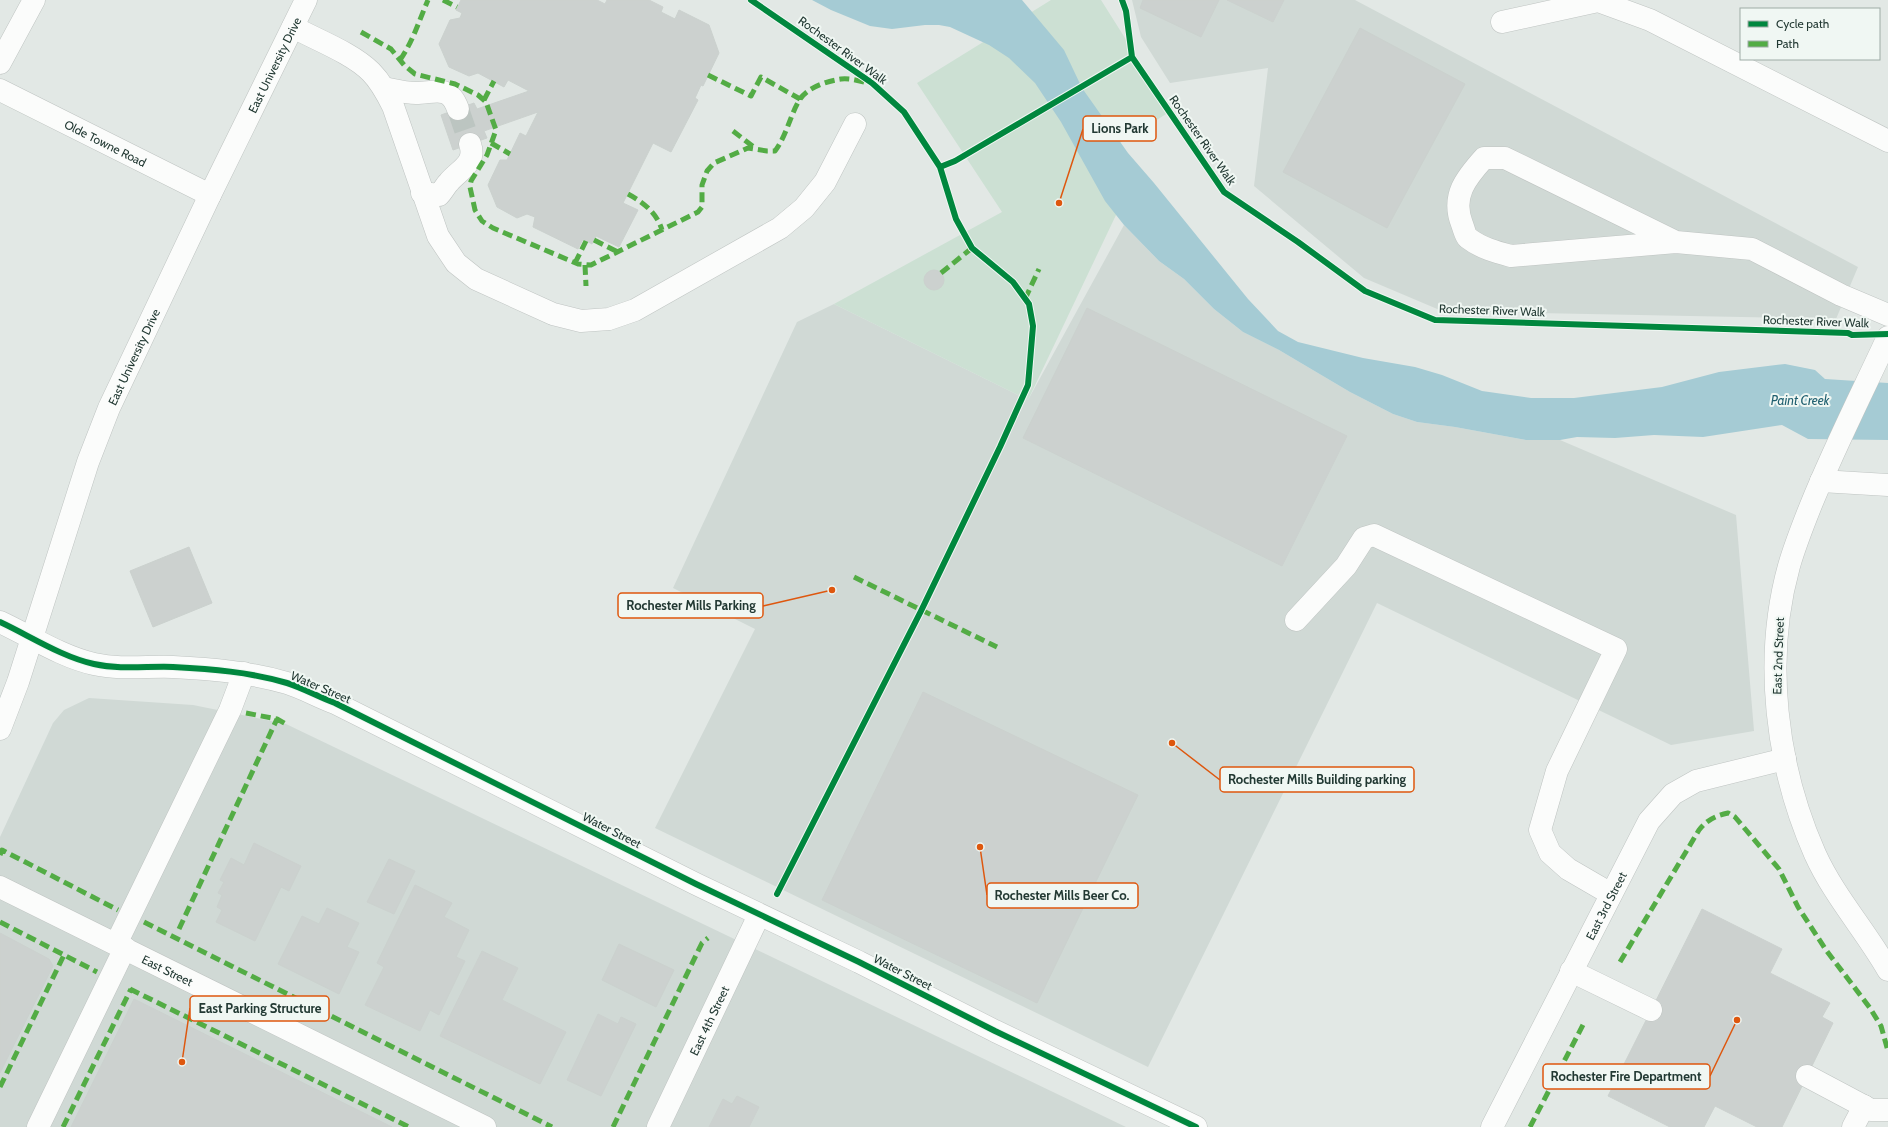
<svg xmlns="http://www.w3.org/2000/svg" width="1888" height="1127" viewBox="0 0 1888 1127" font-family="Cabin,sans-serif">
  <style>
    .built { fill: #d0d9d5 }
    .green { fill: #cce0d3 }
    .water { fill: #a5cbd4 }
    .building { fill: #ccd1cf; stroke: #cbd1ce }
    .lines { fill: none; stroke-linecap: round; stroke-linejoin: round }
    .minor-tunnel { stroke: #bcc5c1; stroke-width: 22; stroke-dasharray: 22 11; stroke-linecap: butt }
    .minor-casing { stroke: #bfc4c2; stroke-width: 23 }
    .minor { stroke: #fbfcfb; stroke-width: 22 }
    .quiet { stroke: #53ac45; stroke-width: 5; stroke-dasharray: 10 5; stroke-linecap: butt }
    .cycleway-casing { stroke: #f0f7f3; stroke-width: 8 }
    .cycleway { stroke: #00873e; stroke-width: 6 }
    .labels { text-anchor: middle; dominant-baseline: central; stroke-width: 4; stroke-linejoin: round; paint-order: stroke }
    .street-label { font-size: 12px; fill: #223933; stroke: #f0f7f3 }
    .water-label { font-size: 13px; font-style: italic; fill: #206070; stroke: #f0f7f3 }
    .leader { fill: none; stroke: #de570e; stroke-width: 1.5 }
    .callout-dot { fill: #de570e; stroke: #f0f7f3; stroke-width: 1.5 }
    .callout { fill: #f0f7f3; stroke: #de570e; stroke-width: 1.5 }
    .callout-label { font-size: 13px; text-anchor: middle; font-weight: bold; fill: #223933 }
  </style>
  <rect width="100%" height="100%" fill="#e2e8e5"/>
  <path class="built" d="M1132,0H1355L1858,267L1836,319L1442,311L1364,278L1254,186L1268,68L1170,83L1141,37Z
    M1124,225L1159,261L1184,279L1214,309L1243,332L1279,350L1350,392L1393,414L1417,422L1455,427L1526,440H1560L1736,515L1754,731L1671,745L1377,603L1148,1067L655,828L755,629L673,588L797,322L834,304L1028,400Z
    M89,698L193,705L286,724L1126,1127H0V837L53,723L64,710Z"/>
  <path class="green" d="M1051,0H1101L1171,111L1094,159L1126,194L1028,400L834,304L1002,212L917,83Z"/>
  <path class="water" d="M812,0H1022L1064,50L1082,88L1128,153L1154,183L1248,299L1278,331L1298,342L1363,358L1415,367L1442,375L1482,391L1531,398H1574L1662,387L1719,372L1785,364L1815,370L1825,379L1888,383V440L1808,439L1782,425L1703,437L1654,435L1615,438L1577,437L1560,440H1526L1455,427L1417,422L1393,414L1350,392L1279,350L1243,332L1214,309L1184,279L1159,261L1124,225L1105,201L1061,122L1035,83L1009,58L989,45L950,27L939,25H925L892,29L870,26L831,10Z"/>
  <path class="building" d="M461,0H597L605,4L607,0H649L663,7L661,12L675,19L679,10L709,25L719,53L703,86L701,85L695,98L698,100L671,152L653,143L623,203L638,210L619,247L596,236L592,244L583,239L578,249L533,227L535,217L527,214L517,218L497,207L488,185L500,160H507L520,133L526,136L538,112L484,131L487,138L453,150L441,115L474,103L477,109L529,91L508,80L504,87L478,73L469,76L449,67L439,44L450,20L460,18L462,13L456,10Z
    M1143,0H1219L1201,37L1140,8Z
    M1227,0H1284L1273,22Z
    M1360,28L1465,84L1387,228L1283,172Z
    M924 280a10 10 0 1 1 20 0a10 10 0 1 1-20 0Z
    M1087,308L1347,436L1282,566L1023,438Z
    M189,547L212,603L153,627L130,571Z
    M923,692L1138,795L1037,1003L822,900Z
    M254,843L301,866L289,891L281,887L255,941L216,922L222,910L217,907L222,895L218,893L224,882L220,880L231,858L244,865Z
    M389,859L415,871L394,914L367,902Z
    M415,885L452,903L444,917L469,930L456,957L465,961L439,1015L430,1010L420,1031L365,1005L384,967L377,963Z
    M327,908L359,923L347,947L359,952L339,994L278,964L302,916L319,924Z
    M1702,909L1782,949L1770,973L1830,1003L1822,1017L1833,1023L1782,1127H1757L1715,1106L1704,1127H1670L1608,1096Z
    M0,933L49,959L53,966L0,1073Z
    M619,944L674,970L656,1007L602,980Z
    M482,951L518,968L502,1000L566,1032L540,1084L440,1036Z
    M134,999L392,1127H71Z
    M598,1014L618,1024L621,1017L636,1024L601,1096L567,1080Z
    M737,1096L759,1107L749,1127H709L723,1099L732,1104Z"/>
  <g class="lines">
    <path class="minor-tunnel" d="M458,109L470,144"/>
    <defs>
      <g id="minor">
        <path d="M1502,22L1598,1L1650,20L1888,141"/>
        <path d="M293,27C317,40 352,53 371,72C381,82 387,94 393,106L438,236L456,263L476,279L553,314L581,321L609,319L635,310L780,228L804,208L825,182L855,124"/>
        <path d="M0,63L34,0"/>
        <path d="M384,88C394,90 406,93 416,93C435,93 449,84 458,109"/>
        <path id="s1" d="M0,90L210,195"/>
        <path d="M422,193L439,195C443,191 445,186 449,182C459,170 477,163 470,144"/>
        <path d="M1676,242L1505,158H1484C1466,178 1451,196 1462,224C1464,229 1465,235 1468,238C1481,248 1496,252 1511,256L1676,242L1752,249L1841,295L1888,315"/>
        <path d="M1888,337C1862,393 1834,448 1811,505C1803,525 1795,545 1789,566C1763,659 1776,766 1815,854C1834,896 1865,930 1888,970"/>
        <path d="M1821,481L1888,485"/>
        <path d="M1296,620L1346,566L1364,538L1374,535L1616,649L1557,771L1540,830L1550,853L1568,869L1611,894"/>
        <path d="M0,622C30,636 62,657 94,664C121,670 147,666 173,667C212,669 249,672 287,683C303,688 319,697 335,703L696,884L859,962L995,1031L1196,1127"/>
        <path id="s2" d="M0,729L18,682L88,462L109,408L210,195L306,0"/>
        <path id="s3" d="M0,887L485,1127"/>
        <path d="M116,944L230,710L244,673"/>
        <path d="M1571,971L1651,1010"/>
        <path d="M1807,1076L1871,1110H1888"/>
        <path d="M38,1127L125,948"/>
        <path id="s4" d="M658,1127L759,915"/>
        <path id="s5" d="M1492,1127L1649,821L1673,794L1696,781L1785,759"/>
        <path d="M1853,1127L1864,1106"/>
      </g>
    </defs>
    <use href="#minor" class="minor-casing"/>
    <use href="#minor" class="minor"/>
    <path class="quiet" d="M443,0L457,7
      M361,32L391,49L404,65L415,74L455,84L478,95L486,102L496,130L487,155L471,181L470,187L475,210L482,221L493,228L578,264L591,265L698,212L702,207V185L707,171L714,163L748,148L767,151H775C787,135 790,115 800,99C808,87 828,81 841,79C850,78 860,81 868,83
      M400,60C413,41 419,21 428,0
      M708,75L751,96L761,77L800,99
      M484,100L494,81
      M733,131L755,148
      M491,143L510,154
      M628,194C643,202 657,213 662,230
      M594,240L618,252
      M575,263L586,241
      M585,265L586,286
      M941,273L972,248
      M1025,299L1039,269
      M854,577L997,647
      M246,713L277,719L286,724
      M0,855L2,850L118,910
      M0,922L97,972
      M144,922L552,1127
      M179,929L277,719
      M1620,962L1699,830C1707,820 1715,816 1728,813L1735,817L1779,869L1798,907L1826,950L1870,1008L1881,1026L1888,1051
      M130,989L409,1127
      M0,1087L64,955
      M63,1127L131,989
      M613,1127L702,943L708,938
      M1530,1127L1585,1021"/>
    <defs>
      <path id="cycleway" d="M751,0L872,83L904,112L940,167L956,219L972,248L1013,282L1029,304L1033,326L1028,385L1000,447L921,611L777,894
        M1122,0L1126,11L1132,57L1224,192L1298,242L1365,291L1435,320L1848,333L1852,335L1888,334
        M940,167L955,161L1132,57
        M0,622C30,636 62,657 94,664C121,670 147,666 173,667C212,669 249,672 287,683C303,688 319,697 335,703L696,884L859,962L995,1031L1196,1127"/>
    </defs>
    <use href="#cycleway" class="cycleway-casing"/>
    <use href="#cycleway" class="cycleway"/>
  </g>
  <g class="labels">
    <g class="street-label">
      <text transform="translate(843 50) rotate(36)">Rochester River Walk</text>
      <text stroke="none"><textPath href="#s2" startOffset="720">East University Drive</textPath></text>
      <text transform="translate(1203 140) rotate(55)">Rochester River Walk</text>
      <text stroke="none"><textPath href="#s1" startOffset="118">Olde Towne Road</textPath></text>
      <text transform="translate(1492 310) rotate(2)">Rochester River Walk</text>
      <text transform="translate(1816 321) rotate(2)">Rochester River Walk</text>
      <text stroke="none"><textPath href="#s2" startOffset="396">East University Drive</textPath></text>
      <text transform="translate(1778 656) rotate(-88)">East 2nd Street</text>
      <text transform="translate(321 687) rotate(23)">Water Street</text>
      <text transform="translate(612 830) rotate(27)">Water Street</text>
      <text stroke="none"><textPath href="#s5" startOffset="249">East 3rd Street</textPath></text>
      <text stroke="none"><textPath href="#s3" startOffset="187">East Street</textPath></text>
      <text transform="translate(903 972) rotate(27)">Water Street</text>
      <text stroke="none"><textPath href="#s4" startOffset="118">East 4th Street</textPath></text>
    </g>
    <g class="water-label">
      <text x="1800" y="400">Paint Creek</text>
    </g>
  </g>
  <path class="leader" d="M1059 203L1083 129M832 590L763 606M1172 743L1220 780M980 847L987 895M182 1062L190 1008M1737 1020L1710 1076"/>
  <g class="callout-dot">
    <circle cx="1059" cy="203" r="4"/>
    <circle cx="832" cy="590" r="4"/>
    <circle cx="1172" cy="743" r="4"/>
    <circle cx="980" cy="847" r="4"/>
    <circle cx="182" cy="1062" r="4"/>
    <circle cx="1737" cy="1020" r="4"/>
  </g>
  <g class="callout">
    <rect x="1083" y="116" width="73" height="25" rx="4"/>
    <rect x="618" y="593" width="145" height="25" rx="4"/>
    <rect x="1220" y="767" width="194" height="25" rx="4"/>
    <rect x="987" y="883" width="151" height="25" rx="4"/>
    <rect x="190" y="996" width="139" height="25" rx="4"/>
    <rect x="1543" y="1064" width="167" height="25" rx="4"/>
  </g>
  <g class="callout-label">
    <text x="1120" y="133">Lions Park</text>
    <text x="691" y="610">Rochester Mills Parking</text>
    <text x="1317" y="784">Rochester Mills Building parking</text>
    <text x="1062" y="900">Rochester Mills Beer Co.</text>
    <text x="260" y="1013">East Parking Structure</text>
    <text x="1626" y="1081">Rochester Fire Department</text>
  </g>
  <rect x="1740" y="8" width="140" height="52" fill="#f0f7f3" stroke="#9eaba6"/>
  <rect x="1748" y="21" width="20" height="6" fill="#00873e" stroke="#9eaba6"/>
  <text x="1776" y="28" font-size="12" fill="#223933">Cycle path</text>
  <rect x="1748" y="41" width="20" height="6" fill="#53ac45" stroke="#9eaba6"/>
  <text x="1776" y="48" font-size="12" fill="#223933">Path</text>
</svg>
